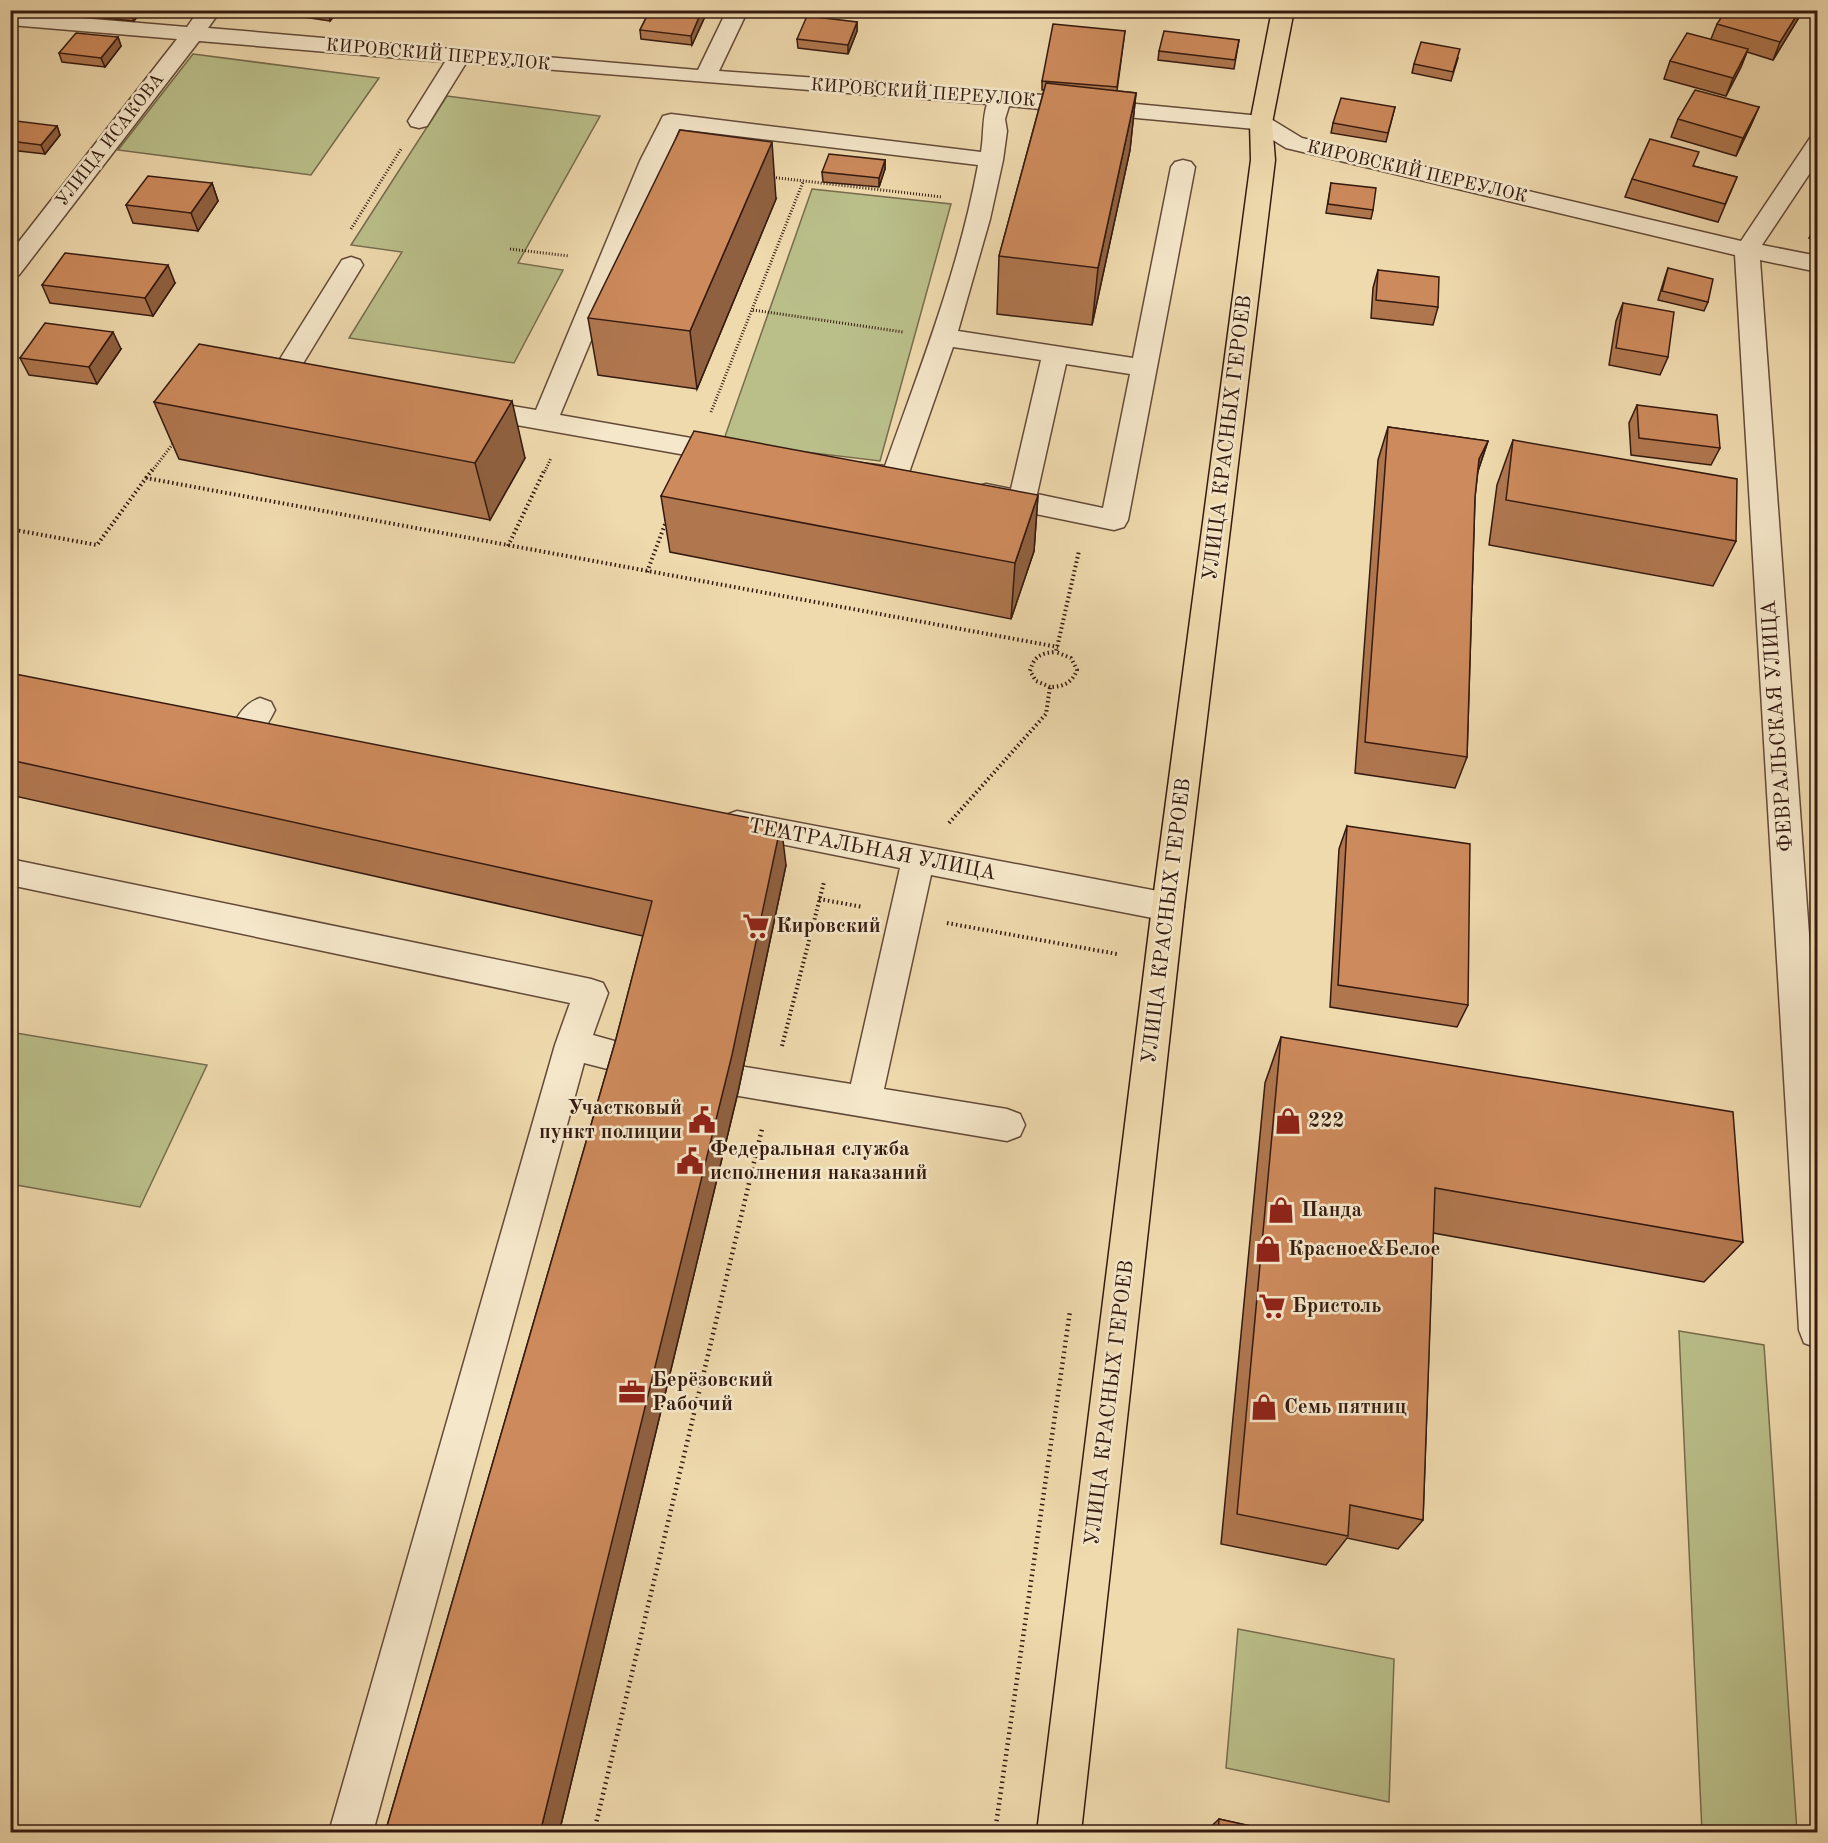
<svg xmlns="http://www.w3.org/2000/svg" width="1828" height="1843" viewBox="0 0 1828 1843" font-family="'Old Standard TT',serif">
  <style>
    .green { fill: #babf8a; stroke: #776c4d; stroke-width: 1.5 }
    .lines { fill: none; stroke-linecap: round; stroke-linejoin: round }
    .minor-casing { stroke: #634a38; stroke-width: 3 }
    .major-casing { stroke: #341a10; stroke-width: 3 }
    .path-far2 { stroke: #341a10; stroke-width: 3; stroke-dasharray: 1 2; stroke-linecap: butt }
    .path-far1 { stroke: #341a10; stroke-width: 4; stroke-dasharray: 1.5 3; stroke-linecap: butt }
    .path { stroke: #341a10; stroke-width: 4.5; stroke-dasharray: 1.5 4; stroke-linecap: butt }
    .minor { fill: #f5e7ca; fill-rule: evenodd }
    .major { fill: #efdaae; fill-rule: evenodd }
    .wall { fill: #b0774f; stroke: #341a10; stroke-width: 1.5 }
    .shaded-wall { fill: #906140; stroke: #341a10; stroke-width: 1.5 }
    .building { fill: #cd8a5c; stroke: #341a10; stroke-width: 1.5 }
    .labels { text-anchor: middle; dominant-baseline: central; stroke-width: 5; stroke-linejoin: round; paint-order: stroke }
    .far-street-label { font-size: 18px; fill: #341a10; stroke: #f5e7ca }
    .street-label { font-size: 21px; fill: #341a10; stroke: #f5e7ca }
    .poi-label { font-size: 21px; font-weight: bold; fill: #341a10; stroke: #f5e7ca; text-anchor: start }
  </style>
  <rect width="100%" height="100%" fill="#efdaae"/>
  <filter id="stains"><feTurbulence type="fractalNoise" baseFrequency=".00333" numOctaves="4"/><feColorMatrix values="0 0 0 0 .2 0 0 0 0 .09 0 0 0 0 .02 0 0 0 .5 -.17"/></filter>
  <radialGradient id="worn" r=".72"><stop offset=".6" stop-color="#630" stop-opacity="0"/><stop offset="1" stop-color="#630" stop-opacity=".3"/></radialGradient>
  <path class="green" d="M193,54L379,78L311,175L118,150Z
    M447,96L600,116L518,263L563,270L514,363L349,338L402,252L351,245Z
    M812,189L951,204L880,461L723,442Z
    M10,1032L207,1065L140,1207L11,1184Z
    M1679,1331L1764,1345L1797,1832H1702Z
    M1238,1629L1394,1659L1389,1802L1226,1768Z"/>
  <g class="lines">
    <defs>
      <path id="minor" d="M199,10H221L208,28L698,70L727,10H748L719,71L1000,91L1261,116L1269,118L1302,138L1741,241L1810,138L1818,136V161L1762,245L1818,256V272L1760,260L1818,1058V1348L1804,1343L1799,1330L1735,255L1286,148L1255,129L1009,106L1005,119L1007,131L1003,160L990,219L958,331L1133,358L1171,167L1175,162L1183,160L1191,162L1195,167L1128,520L1124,527L1114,530L986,504L976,501L972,494L976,487L986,484L1011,489L1041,360L953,347L905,484C888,488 867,483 850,479L846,472L850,465L860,463L885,466C920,368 959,269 978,165L679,129L560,415L731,445L741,447L745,454L741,461L731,463L472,417L463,414L459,408L463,402L472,399L536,410L640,161L663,116L671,114L981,152C984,135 982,120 987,104L466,63L427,126L419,128L411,126L408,121L445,62L199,41L19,275L10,278V253L177,39L10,25V12L187,27ZM1066,364L1130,374L1103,508L1037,494Z
        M351,257L360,260L363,265L296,375L292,381L283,384L274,381L270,375L342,260Z
        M260,698L271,702L275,710C266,728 257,744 235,737L231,729C238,715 245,703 260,698Z
        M737,811L1168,893L1180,897L1184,907L1180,917L1168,921L931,875L884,1089L1007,1109L1020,1114L1025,1125L1020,1136L1007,1141L739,1096L727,1092L721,1081L727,1070L739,1066L851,1084L900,868L726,833L721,824L726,815Z
        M10,859L591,979L603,983L608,993L593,1035L643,1049L648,1060L643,1071L631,1075L584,1063L373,1832H329L555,1045L570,1003L10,885Z"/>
      <path id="major" d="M1272,10H1294L1272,123L1275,160L1184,907L1081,1832H1037L1152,907L1251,160L1250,123Z"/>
    </defs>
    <use href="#minor" class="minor-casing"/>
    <use href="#major" class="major-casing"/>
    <path class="path-far2" d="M770,177L942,197
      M351,229L401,149
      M510,249L569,256
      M753,310L903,332
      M711,412L803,182
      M152,471L175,441
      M545,471L551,458"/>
    <path class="path-far1" d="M146,478L153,469
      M10,529L97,545L146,478L1058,647
      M508,546L545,469
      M647,572L667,519
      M1050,687L1036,681L1030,671C1034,656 1041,653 1056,652
      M949,823L1046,714L1050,687C1063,687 1072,683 1077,670L1071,658L1056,652L1079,551
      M819,899L863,907
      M947,923L1117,954
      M782,1046L824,882"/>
    <path class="path" d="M594,1832L762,1129
      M995,1832L1070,1311"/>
    <use href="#minor" class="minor"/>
    <use href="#major" class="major"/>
  </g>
  <path class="wall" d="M82,10H142L134,21L84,16Z
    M281,10H339L330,21L283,14Z
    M650,10H707V12L692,45L641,39L640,30Z
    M1806,10H1818V14Z
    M1798,19L1773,60L1747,52L1741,67L1726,96L1664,79L1670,61L1711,39L1717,24Z
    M857,22V31L848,54L798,48L797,39Z
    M1125,31L1117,91L1136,93L1130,150L1092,325L997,314L999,256L1044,90H1042V81Z
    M118,37L121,46L105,67L62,62L59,53Z
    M1239,40L1234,69L1158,60L1159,51Z
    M1458,58L1451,81L1412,73L1414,64Z
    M1395,107L1386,142L1331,133L1333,123Z
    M1759,107L1751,125L1736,156L1671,137L1678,119Z
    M57,126L60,135L45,154L10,150V128Z
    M885,160V169L879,187L823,182L822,172Z
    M1694,166L1737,177L1718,222L1625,197L1632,179Z
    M212,183L218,201L198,231L133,223L126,205Z
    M1331,183L1373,210L1371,219L1326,213Z
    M776,199L697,389L598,375L588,318Z
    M1818,221V241L1809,238Z
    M1668,268L1708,302L1704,311L1658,300L1665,277Z
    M1378,270L1438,307L1433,325L1371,318L1373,288Z
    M175,283L153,316L50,303L42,285Z
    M1623,303L1668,357L1660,375L1609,365L1616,321Z
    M121,349L97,384L29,375L20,358Z
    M154,402L525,458L490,520L179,459Z
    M1637,405L1720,448L1711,465L1631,455L1629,423Z
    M1388,427L1488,441L1478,471L1475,497L1467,757L1455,788L1355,773L1378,460Z
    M1513,440L1736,541L1713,586L1489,545L1497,485Z
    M1038,495L1034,551L1011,619L670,552L661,496Z
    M10,673L786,865L738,1092L559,1833H385L616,1039L643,936L10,795Z
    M1347,826L1468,1005L1457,1027L1330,1007L1339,849Z
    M1281,1037L1743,1242L1704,1282L1433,1233L1423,1520L1398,1549L1347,1538L1326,1565L1221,1544L1265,1083Z
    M1219,1819L1282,1833H1204Z"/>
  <path class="shaded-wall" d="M132,10H142L134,21L130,12Z
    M329,10H339L330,21L328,12Z
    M702,10H707V12L692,45L691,36Z
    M1800,10H1802L1798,19L1773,60L1780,42Z
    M857,22V31L848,54V45Z
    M118,37L121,46L105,67L101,58Z
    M1748,49L1741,67L1726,96L1733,78Z
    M1136,93L1130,150L1092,325L1098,268Z
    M1759,107L1751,125L1736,156L1743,138Z
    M57,126L60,135L45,154L41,145Z
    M772,142L776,199L697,389L690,331Z
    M885,160V169L879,187V178Z
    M212,183L218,201L198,231L191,213Z
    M168,265L175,283L153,316L145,298Z
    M113,332L121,349L97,384L89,367Z
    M512,401L525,458L490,520L475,463Z
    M1488,441L1477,474L1479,459Z
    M1038,495L1034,551L1011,619L1015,563Z
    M781,824L786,865L738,1092L559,1833H540Z"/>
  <path class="building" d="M113,10H132L130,12Z
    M650,10H702L691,36L640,30Z
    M1726,10H1800L1780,42L1717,24Z
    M807,16L857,22L848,45L797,39Z
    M1053,24L1125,31L1117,87L1042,81Z
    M1164,31L1239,40L1235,60L1159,51Z
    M76,33L118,37L101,58L59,53Z
    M1687,33L1748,49L1733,78L1670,61Z
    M1421,42L1460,49L1453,72L1414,64Z
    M1046,83L1136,93L1098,268L999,256Z
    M1695,90L1759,107L1743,138L1678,119Z
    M1341,98L1395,107L1388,133L1333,123Z
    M16,121L57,126L41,145L10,141V128Z
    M680,130L772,142L690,331L588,318Z
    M1650,139L1699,152L1693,166L1737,177L1725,204L1632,179Z
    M829,154L885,160L879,178L822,172Z
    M148,176L212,183L191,213L126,205Z
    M1331,183L1376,188L1373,210L1328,204Z
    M65,253L168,265L145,298L42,285Z
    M1668,268L1713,279L1708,302L1662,291Z
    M1378,270L1439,277L1438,307L1376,300Z
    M1623,303L1674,312L1668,357L1616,348Z
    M45,323L113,332L89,367L20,358Z
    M199,344L512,401L475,463L154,402Z
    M1637,405L1717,415L1720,448L1639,438Z
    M1388,427L1488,441L1479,459L1475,497L1467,757L1365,742Z
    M694,431L1038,495L1015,563L661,496Z
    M1513,440L1737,479L1736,541L1506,500Z
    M10,673L781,824L732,1055L540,1833H385L616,1039L652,901L10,760Z
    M1347,826L1470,844L1468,1005L1338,985Z
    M1281,1037L1733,1112L1743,1242L1435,1188L1423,1520L1350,1505L1348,1536L1237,1514Z
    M1219,1819L1282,1833H1218Z"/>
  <defs>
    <symbol id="supermarket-bare" viewBox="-9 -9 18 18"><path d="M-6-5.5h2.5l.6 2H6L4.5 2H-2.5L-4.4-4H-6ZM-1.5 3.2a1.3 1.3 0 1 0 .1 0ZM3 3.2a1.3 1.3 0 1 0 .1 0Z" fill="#8f2418" stroke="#f5e7ca" stroke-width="2.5" paint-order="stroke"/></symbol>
    <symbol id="civic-bare" viewBox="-9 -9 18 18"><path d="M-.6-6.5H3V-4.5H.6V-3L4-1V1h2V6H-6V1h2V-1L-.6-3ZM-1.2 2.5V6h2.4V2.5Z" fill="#8f2418" stroke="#f5e7ca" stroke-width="2.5" paint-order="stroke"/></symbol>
    <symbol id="shop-bare" viewBox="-9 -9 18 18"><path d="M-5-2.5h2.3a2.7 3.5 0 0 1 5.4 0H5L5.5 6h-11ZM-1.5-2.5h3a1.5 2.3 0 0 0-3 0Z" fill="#8f2418" stroke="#f5e7ca" stroke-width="2.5" paint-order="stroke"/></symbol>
    <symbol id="office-bare" viewBox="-9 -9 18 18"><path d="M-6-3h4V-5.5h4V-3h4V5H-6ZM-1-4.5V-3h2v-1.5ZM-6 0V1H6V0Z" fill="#8f2418" stroke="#f5e7ca" stroke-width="2.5" paint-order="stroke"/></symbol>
  </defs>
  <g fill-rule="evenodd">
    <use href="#supermarket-bare" x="737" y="907" width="38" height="38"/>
    <use href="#civic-bare" x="683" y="1101" width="38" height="38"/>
    <use href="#shop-bare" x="1269" y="1102" width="38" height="38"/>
    <use href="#civic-bare" x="671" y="1142" width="38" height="38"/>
    <use href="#shop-bare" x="1262" y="1191" width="38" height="38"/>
    <use href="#shop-bare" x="1249" y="1230" width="38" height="38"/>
    <use href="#supermarket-bare" x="1253" y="1287" width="38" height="38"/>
    <use href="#office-bare" x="613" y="1373" width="38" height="38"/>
    <use href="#shop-bare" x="1245" y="1388" width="38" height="38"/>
  </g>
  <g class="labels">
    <g class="far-street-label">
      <text transform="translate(438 55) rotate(5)">КИРОВСКИЙ ПЕРЕУЛОК</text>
      <text transform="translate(923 93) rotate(4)">КИРОВСКИЙ ПЕРЕУЛОК</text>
      <text transform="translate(110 140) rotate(-52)">УЛИЦА ИСАКОВА</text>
      <text transform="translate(1417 172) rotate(13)">КИРОВСКИЙ ПЕРЕУЛОК</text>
    </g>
    <g class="street-label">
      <text transform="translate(1228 438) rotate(-83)">УЛИЦА КРАСНЫХ ГЕРОЕВ</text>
      <text transform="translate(1778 726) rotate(-94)">ФЕВРАЛЬСКАЯ УЛИЦА</text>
      <text transform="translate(872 850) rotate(11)">ТЕАТРАЛЬНАЯ УЛИЦА</text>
      <text transform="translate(1167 921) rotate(-83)">УЛИЦА КРАСНЫХ ГЕРОЕВ</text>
      <text transform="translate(1110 1403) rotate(-83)">УЛИЦА КРАСНЫХ ГЕРОЕВ</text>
    </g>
    <g class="poi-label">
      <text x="776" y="926">Кировский</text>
      <text x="682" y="1108" text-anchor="end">Участковый<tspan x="682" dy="24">пункт полиции</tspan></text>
      <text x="1308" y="1121">222</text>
      <text x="710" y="1149">Федеральная служба<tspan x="710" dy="24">исполнения наказаний</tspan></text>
      <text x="1301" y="1210">Панда</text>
      <text x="1288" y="1249">Красное&amp;Белое</text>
      <text x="1292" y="1306">Бристоль</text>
      <text x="652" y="1380">Берёзовский<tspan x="652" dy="24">Рабочий</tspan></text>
      <text x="1284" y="1407">Семь пятниц</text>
    </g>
  </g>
  <rect width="1828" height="1843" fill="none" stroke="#efdaae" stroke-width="36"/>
  <rect x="12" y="12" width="1804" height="1819" fill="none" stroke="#341a10" stroke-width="3"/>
  <rect x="18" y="18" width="1792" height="1807" fill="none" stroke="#341a10" stroke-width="1.5"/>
  <rect width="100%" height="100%" filter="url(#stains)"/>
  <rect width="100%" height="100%" fill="url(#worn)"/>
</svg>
